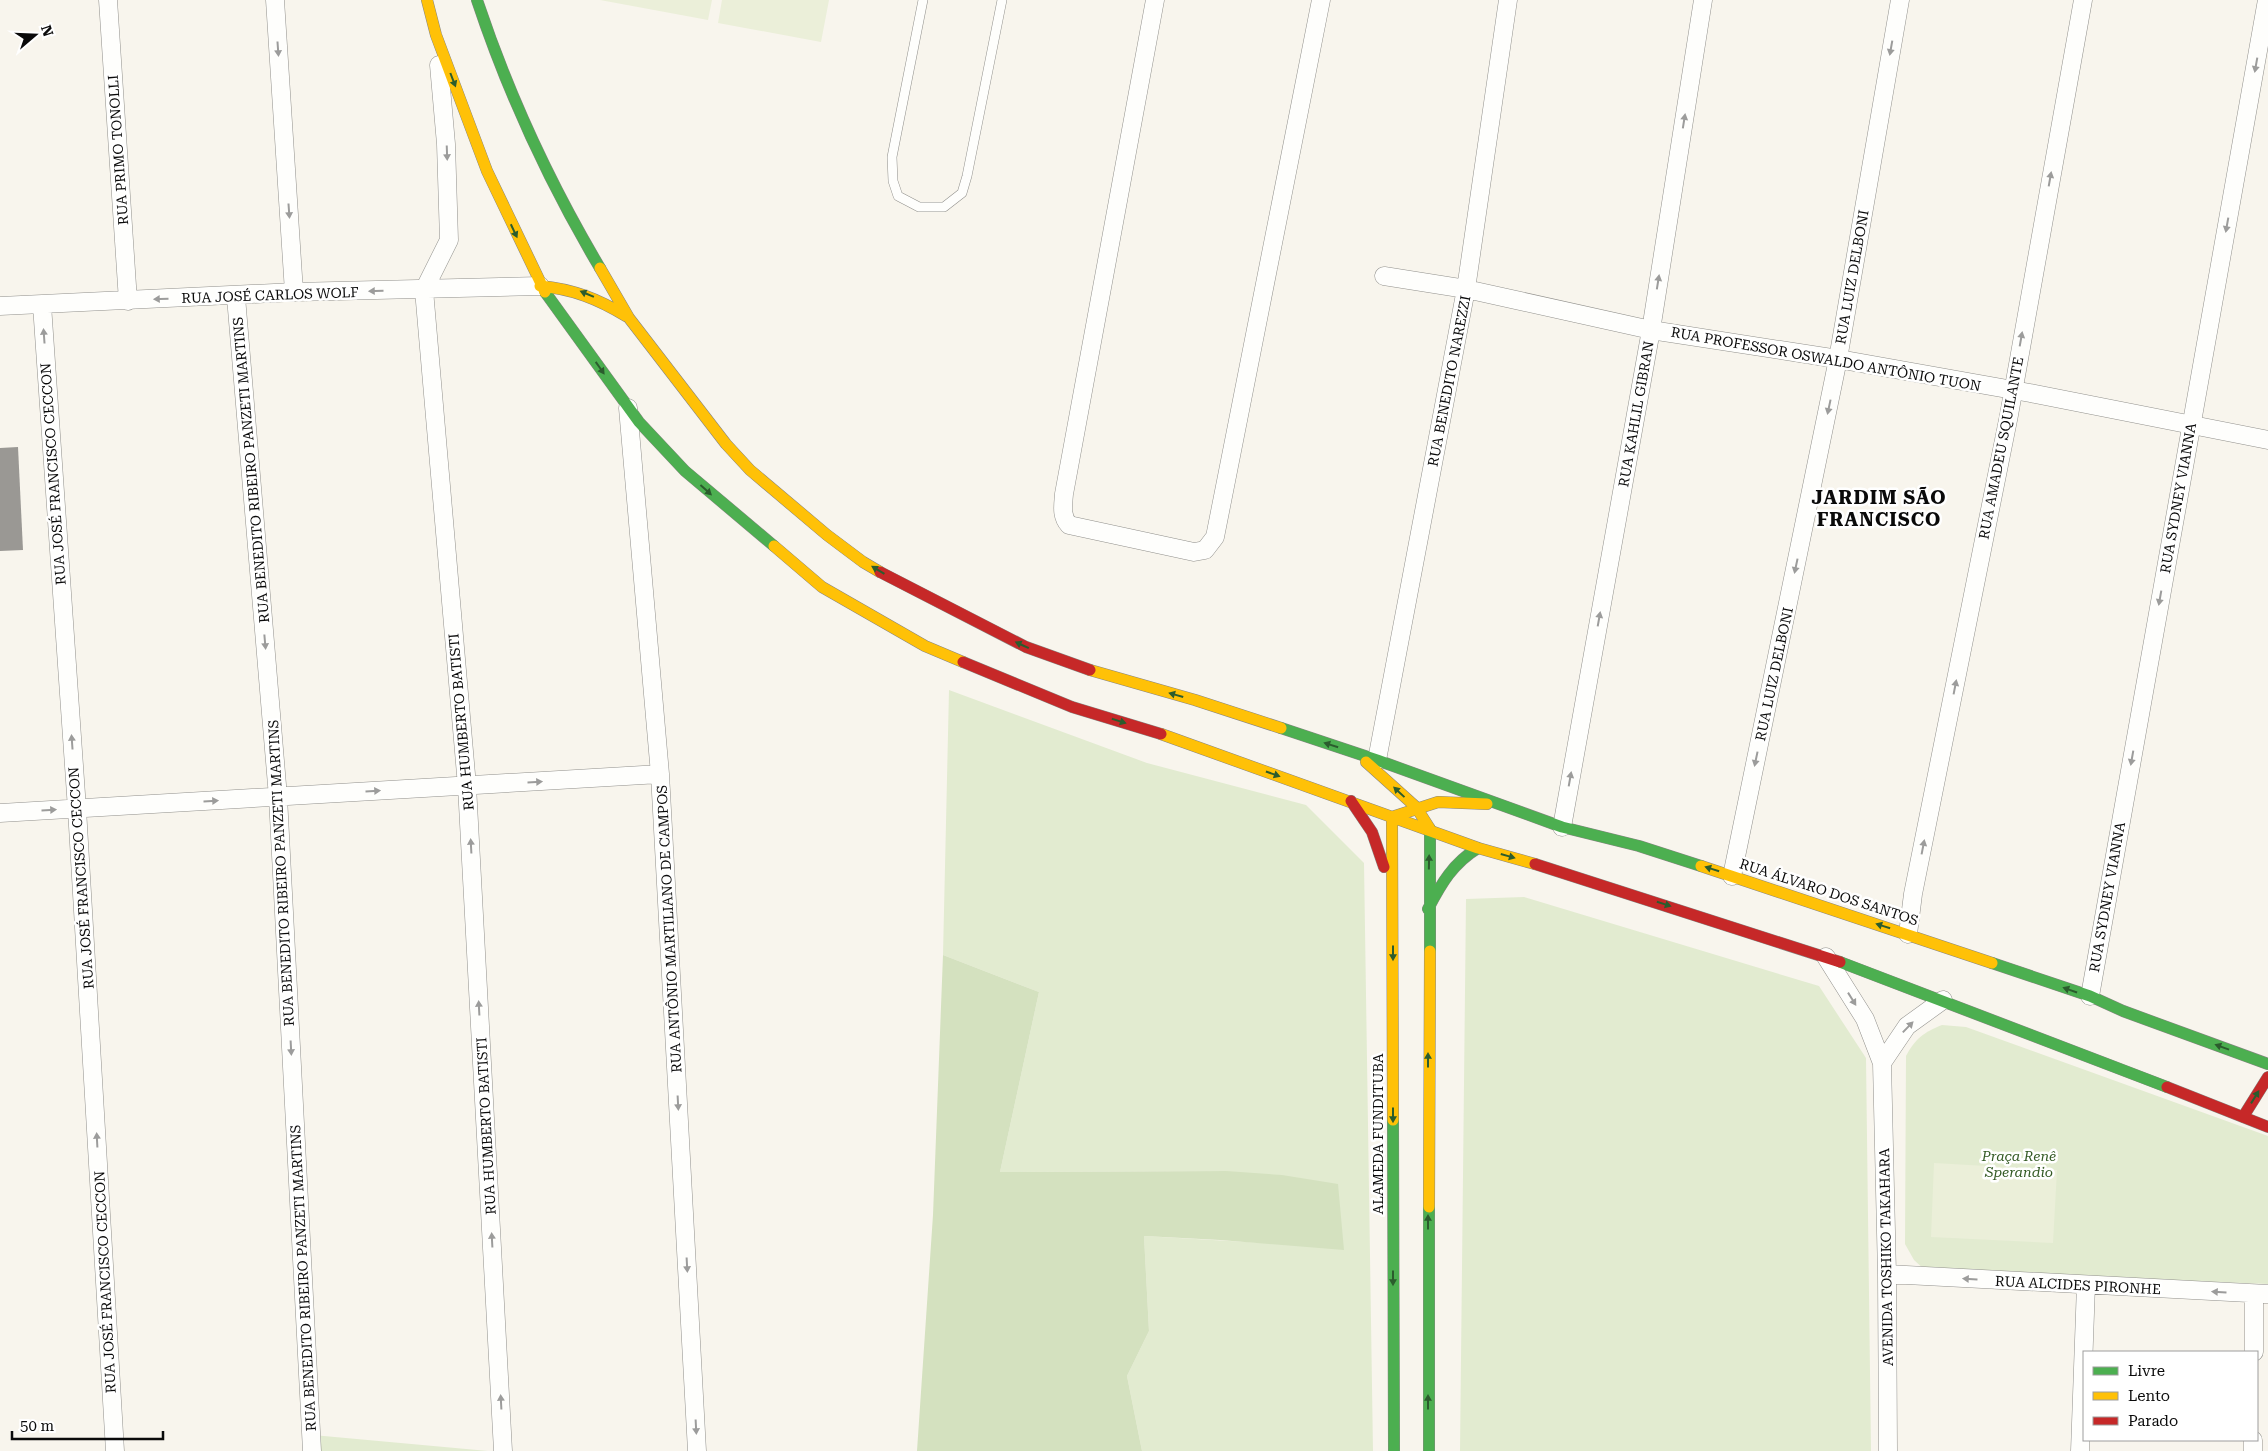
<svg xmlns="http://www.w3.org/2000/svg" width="2268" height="1451" viewBox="0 0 2268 1451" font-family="'Roboto Serif',serif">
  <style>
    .green { fill: #e2ebd0 }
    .forest { fill: #d4e1bf }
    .pitch { fill: #ebefd9 }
    .building { fill: #9a9894 }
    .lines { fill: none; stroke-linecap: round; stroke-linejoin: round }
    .lane-casing { stroke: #91908c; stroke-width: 10 }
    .street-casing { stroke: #91908c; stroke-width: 19 }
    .fast-casing { stroke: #888683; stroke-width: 12 }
    .slow-casing { stroke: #888683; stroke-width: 12 }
    .jam-casing { stroke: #888683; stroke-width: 12 }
    .lane { stroke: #fefefc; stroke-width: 9 }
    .street { stroke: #fefefc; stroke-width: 18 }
    .fast { stroke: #4caf50; stroke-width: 11 }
    .slow { stroke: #ffc107; stroke-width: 11 }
    .jam { stroke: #c62828; stroke-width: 11 }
    .oneway { fill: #9c9c9b }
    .oneway2 { fill: #2b5c2d }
    .labels { text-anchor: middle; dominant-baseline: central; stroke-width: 5; stroke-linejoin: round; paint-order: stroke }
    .street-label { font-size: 14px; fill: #0a0a0a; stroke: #fff }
    .park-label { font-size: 14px; font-style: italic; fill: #325923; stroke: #fff }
    .district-label { font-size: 19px; font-weight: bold; letter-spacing: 1px; fill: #0a0a0a; stroke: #fff }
  </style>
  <rect width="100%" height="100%" fill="#f8f5ed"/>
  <path class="green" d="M949,690L1147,763L1306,805L1364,863L1373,1451H1142L1127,1376L1149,1331L1144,1236L1264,1243L1226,1171L1000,1172L1039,992L943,955Z
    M1524,897L1819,986L1866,1058L1871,1451H1460L1466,899Z
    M1942,1025L1966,1027L2268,1136V1284L1926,1271L1914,1260L1905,1244L1906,1056C1915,1039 1924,1032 1942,1025Z
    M313,1435L488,1451H314Z"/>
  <path class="forest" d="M943,955L1039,992L1000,1172L1226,1171L1282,1175L1338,1184L1344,1250L1220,1240L1144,1236L1149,1331L1127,1376L1142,1451H917L933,1215Z"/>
  <path class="pitch" d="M600,0H712L708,20Z
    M722,0H829L821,42L718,23Z
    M1934,1163L2057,1170L2053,1243L1931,1237Z"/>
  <path class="building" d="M18,447L23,550L0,551V448Z"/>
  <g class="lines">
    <defs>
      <path id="lane" d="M923,0L892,157L893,181L898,196L919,207H944L962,193L967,176L1002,0"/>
      <path id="street" d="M108,0L128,301
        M275,0L294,292
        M1155,0L1064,494C1063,506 1061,516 1069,525L1194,552L1205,550L1215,537L1321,0
        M439,65L446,144L449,240L424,290L467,786L503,1451
        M1384,276L1466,289L1651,330L1838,359L2030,393L2268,440
        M236,297L278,797L312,1451
        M42,305L77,809L115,1451
        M0,306L294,292L540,286
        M628,408L660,774L697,1451
        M1377,760L1466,289L1508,0
        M0,813L660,774
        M1562,827L1651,330L1703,0
        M1732,876L1838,359L1900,0
        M1908,934L1913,894L2009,415L2083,0
        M1826,957L1865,1019L1882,1063L1887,1274L1888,1451
        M2090,996L2267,0
        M1882,1063L1907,1026L1943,1000
        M1887,1274L2268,1294
        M2254,1352V1294
        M2080,1451L2086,1285
        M2253,1451V1440"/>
      <path id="fast" d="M477,0C508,93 550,184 600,268
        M545,292L639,422L685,471L774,546
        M1281,728L1377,760L1562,827L1639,846L1701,866
        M1428,909C1441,884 1453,863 1478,848
        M1430,951V829
        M1840,962L2167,1087
        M1992,963L2090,996L2123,1011L2268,1064
        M1393,1120L1394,1451
        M1429,1451V1207"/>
      <path id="slow" d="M427,0L436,35L487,171L545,292
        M600,268L629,318L726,444L750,470L827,535L863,562L880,572
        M540,286C573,289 598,299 626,316
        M774,546L822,587L925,646L963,662
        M1090,670L1195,700L1281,728
        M1161,734L1478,848L1535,864
        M1366,762L1416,807L1430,829
        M1701,866L1992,963
        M1393,1120L1392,817L1438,802L1487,804
        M1429,1207L1430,951"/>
      <path id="jam" d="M880,572L1026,647L1090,670
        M963,662L1072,707L1161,734
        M1351,801L1372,832L1384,867
        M1535,864L1840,962
        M2167,1087L2268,1127
        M2243,1117L2268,1077"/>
    </defs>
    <use href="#lane" class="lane-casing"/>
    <use href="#street" class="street-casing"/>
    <use href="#fast" class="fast-casing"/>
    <use href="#slow" class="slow-casing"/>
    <use href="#jam" class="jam-casing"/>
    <use href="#lane" class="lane"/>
    <use href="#street" class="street"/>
    <use href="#fast" class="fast"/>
    <use href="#slow" class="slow"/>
    <use href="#jam" class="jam"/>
  </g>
  <defs><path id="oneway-solid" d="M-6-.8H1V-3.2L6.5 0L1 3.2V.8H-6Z" transform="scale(1.25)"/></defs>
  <g class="oneway">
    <use href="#oneway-solid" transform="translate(1891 48) rotate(100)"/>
    <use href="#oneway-solid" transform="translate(278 49) rotate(86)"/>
    <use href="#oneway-solid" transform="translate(2256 65) rotate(100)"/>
    <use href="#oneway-solid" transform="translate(1684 121) rotate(-81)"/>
    <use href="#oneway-solid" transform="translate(447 153) rotate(88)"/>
    <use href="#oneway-solid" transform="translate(2050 179) rotate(-80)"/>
    <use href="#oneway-solid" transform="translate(289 211) rotate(86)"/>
    <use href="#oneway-solid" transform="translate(2227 225) rotate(100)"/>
    <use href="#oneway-solid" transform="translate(1658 282) rotate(-81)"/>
    <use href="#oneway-solid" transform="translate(376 291) rotate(179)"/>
    <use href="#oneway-solid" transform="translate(161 299) rotate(178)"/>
    <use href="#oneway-solid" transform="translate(44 336) rotate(-94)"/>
    <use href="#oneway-solid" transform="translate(2021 339) rotate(-80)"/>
    <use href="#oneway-solid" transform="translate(1829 407) rotate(102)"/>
    <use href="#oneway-solid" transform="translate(1796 566) rotate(102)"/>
    <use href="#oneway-solid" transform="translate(2160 598) rotate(100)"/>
    <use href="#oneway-solid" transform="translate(1599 619) rotate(-80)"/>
    <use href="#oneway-solid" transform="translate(265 642) rotate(85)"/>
    <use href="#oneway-solid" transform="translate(1955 687) rotate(-79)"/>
    <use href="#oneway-solid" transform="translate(72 742) rotate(-94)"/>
    <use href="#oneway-solid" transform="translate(2132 758) rotate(100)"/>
    <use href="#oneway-solid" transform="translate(1756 759) rotate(102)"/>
    <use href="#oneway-solid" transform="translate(1570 779) rotate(-80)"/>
    <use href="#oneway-solid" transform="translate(535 782) rotate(-3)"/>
    <use href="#oneway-solid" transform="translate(373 791) rotate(-3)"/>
    <use href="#oneway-solid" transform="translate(211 801) rotate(-3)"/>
    <use href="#oneway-solid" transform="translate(49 810) rotate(-3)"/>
    <use href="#oneway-solid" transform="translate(471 846) rotate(-93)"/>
    <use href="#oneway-solid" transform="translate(1923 847) rotate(-79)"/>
    <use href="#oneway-solid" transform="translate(1852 999) rotate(58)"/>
    <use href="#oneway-solid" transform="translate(479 1008) rotate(-93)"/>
    <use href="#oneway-solid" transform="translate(1908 1027) rotate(-46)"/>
    <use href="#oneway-solid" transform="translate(291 1048) rotate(87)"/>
    <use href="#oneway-solid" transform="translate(678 1103) rotate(87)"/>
    <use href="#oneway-solid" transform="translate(97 1140) rotate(-93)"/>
    <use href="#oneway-solid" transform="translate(492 1240) rotate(-93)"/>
    <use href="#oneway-solid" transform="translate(687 1265) rotate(87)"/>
    <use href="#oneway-solid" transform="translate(1970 1279) rotate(-177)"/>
    <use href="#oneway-solid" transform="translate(2219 1292) rotate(-177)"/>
    <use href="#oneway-solid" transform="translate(501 1402) rotate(-93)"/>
    <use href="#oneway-solid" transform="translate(696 1427) rotate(87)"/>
  </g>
  <g class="oneway2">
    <use href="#oneway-solid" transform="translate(453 80) rotate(69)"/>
    <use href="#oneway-solid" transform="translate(514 231) rotate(65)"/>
    <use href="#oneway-solid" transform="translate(587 294) rotate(-157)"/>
    <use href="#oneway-solid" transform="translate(600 368) rotate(55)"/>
    <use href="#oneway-solid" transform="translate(706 490) rotate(42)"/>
    <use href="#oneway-solid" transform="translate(878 570) rotate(-149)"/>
    <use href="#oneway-solid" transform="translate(1022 645) rotate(-155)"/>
    <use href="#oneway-solid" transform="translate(1176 695) rotate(-164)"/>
    <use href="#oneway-solid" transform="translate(1119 721) rotate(17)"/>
    <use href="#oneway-solid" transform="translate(1331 745) rotate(-162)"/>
    <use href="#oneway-solid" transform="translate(1273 774) rotate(19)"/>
    <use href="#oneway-solid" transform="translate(1399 792) rotate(-137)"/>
    <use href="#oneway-solid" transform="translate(1508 856) rotate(16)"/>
    <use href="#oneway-solid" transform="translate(1429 862) rotate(-89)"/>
    <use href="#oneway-solid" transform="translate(1712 869) rotate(-162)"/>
    <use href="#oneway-solid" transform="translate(1664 904) rotate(18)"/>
    <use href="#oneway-solid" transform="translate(1883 926) rotate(-162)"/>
    <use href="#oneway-solid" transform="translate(1393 953) rotate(90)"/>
    <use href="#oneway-solid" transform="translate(2070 990) rotate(-161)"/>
    <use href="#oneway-solid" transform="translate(2222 1047) rotate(-160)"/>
    <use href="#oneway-solid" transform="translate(1428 1060) rotate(-90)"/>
    <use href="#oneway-solid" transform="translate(2255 1097) rotate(-58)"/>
    <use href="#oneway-solid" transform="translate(1393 1115) rotate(90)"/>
    <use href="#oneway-solid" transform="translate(1428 1222) rotate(-90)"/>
    <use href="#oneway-solid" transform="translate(1393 1278) rotate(90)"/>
    <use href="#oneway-solid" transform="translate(1428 1402) rotate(-90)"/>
  </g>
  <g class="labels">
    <g class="street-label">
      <text transform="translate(118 150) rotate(-94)">RUA PRIMO TONOLLI</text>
      <text transform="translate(1852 277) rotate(-80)">RUA LUIZ DELBONI</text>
      <text transform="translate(270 295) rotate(-2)">RUA JOSÉ CARLOS WOLF</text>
      <text transform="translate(1826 359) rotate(10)">RUA PROFESSOR OSWALDO ANTÔNIO TUON</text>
      <text transform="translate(1449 381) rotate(-79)">RUA BENEDITO NAREZZI</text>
      <text transform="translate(1636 414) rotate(-80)">RUA KAHLIL GIBRAN</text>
      <text transform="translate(2001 448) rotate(-79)">RUA AMADEU SQUILANTE</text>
      <text transform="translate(251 470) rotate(-95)">RUA BENEDITO RIBEIRO PANZETI MARTINS</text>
      <text transform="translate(53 474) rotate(-94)">RUA JOSÉ FRANCISCO CECCON</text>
      <text transform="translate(2178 498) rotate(-80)">RUA SYDNEY VIANNA</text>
      <text transform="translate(1774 674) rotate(-78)">RUA LUIZ DELBONI</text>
      <text transform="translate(461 722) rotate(-95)">RUA HUMBERTO BATISTI</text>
      <text transform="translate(281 873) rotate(-93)">RUA BENEDITO RIBEIRO PANZETI MARTINS</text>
      <text transform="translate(81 878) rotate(-94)">RUA JOSÉ FRANCISCO CECCON</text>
      <text transform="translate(1829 892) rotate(18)">RUA ÁLVARO DOS SANTOS</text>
      <text transform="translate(2107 897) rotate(-80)">RUA SYDNEY VIANNA</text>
      <text transform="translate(669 929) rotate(-93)">RUA ANTÔNIO MARTILIANO DE CAMPOS</text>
      <text transform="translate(486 1126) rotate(-93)">RUA HUMBERTO BATISTI</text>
      <text transform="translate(1378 1134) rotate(-90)">ALAMEDA FUNDITUBA</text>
      <text transform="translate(1886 1257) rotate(-91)">AVENIDA TOSHIKO TAKAHARA</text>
      <text transform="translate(303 1278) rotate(-93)">RUA BENEDITO RIBEIRO PANZETI MARTINS</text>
      <text transform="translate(105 1282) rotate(-93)">RUA JOSÉ FRANCISCO CECCON</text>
      <text transform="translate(2078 1285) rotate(3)">RUA ALCIDES PIRONHE</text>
    </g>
    <g class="park-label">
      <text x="2019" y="1156">Praça Renê<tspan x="2019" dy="16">Sperandio</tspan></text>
    </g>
    <g class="district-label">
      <text x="1879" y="497">JARDIM SÃO<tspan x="1879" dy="22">FRANCISCO</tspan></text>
    </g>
  </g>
  <rect x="2083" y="1351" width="175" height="90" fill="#ffffff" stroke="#9d9d9d"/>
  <rect x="2093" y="1367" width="25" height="8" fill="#4caf50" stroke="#9d9d9d"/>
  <text x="2128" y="1376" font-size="15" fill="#0a0a0a">Livre</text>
  <rect x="2093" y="1392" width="25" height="8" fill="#ffc107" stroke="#9d9d9d"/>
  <text x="2128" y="1401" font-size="15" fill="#0a0a0a">Lento</text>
  <rect x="2093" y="1417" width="25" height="8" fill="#c62828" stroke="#9d9d9d"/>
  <text x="2128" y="1426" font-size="15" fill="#0a0a0a">Parado</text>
  <g transform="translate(35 35) rotate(71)" stroke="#ffffff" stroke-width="4" paint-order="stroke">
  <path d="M0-4L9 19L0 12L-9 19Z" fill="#0a0a0a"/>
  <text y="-8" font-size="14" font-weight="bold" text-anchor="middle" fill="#0a0a0a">N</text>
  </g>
  <path d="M12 1431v8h151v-8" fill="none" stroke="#0a0a0a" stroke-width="2.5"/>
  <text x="20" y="1431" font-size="15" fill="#0a0a0a" stroke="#ffffff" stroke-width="4" paint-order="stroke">50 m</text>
</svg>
